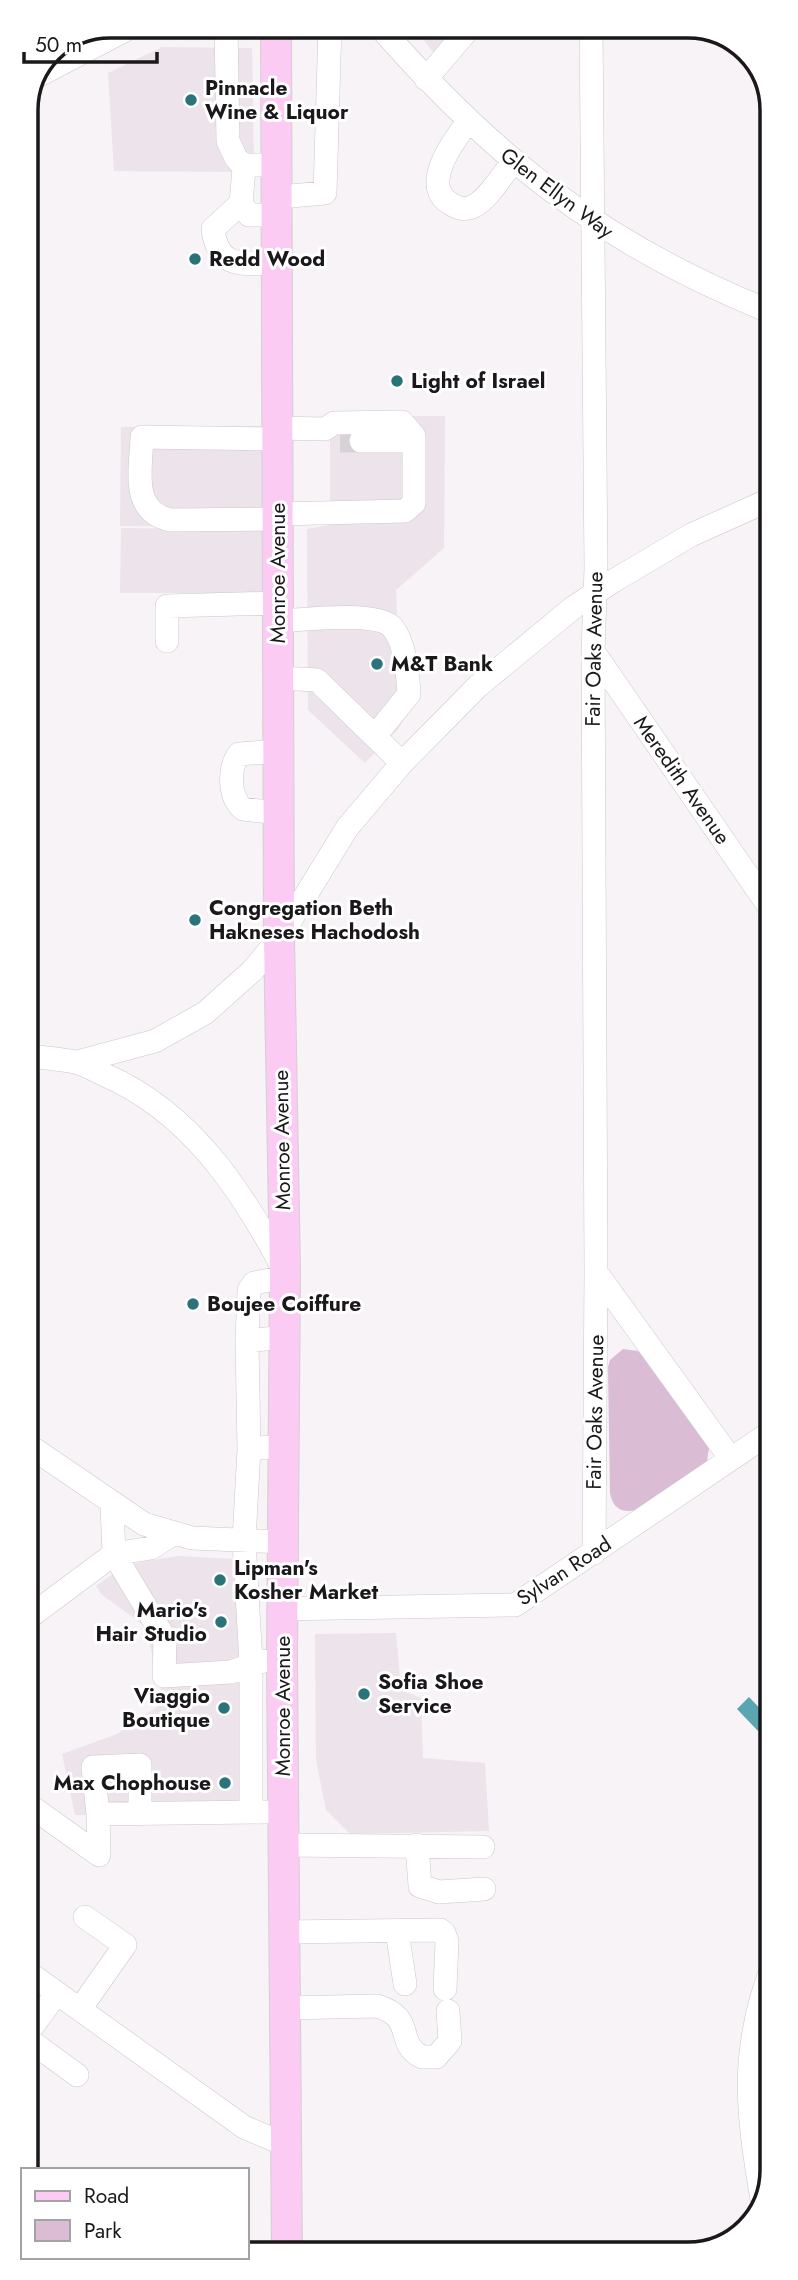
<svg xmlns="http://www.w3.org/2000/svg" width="798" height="2280" viewBox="0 0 798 2280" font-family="Jost,sans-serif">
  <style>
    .built { fill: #ede3eb }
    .green { fill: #dabcd4 }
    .water { fill: #59a6b0 }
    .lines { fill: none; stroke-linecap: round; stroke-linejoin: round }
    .minor-tunnel { stroke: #d6d2d6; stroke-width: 23; stroke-dasharray: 23 11; stroke-linecap: butt }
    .minor-casing { stroke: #cbc8cb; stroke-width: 24 }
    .major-casing { stroke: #d1d1d1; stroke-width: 32 }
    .minor { stroke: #fff; stroke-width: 23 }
    .major { stroke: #fbcbf3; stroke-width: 30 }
    .poi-dot { fill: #2a737b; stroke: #fff; stroke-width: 2.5 }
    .labels { text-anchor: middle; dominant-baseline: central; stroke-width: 6; stroke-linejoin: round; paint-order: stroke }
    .poi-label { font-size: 21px; font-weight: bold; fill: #1a181a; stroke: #fff; text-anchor: start }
    .street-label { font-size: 21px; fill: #1a181a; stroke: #fff }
    .rim { fill: none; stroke: #1a181a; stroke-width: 3.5 }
  </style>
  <rect width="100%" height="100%" fill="#f7f3f7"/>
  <path class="built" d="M413,26H475L443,65Z
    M162,47L252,48L254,172L114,171L108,73Z
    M330,416H445L444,548L396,590L397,620L415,702L398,729L365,763L308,710L307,529L330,525Z
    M262,426L264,527L120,526L121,427Z
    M121,528L264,530V593H120Z
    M179,1556L253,1560L259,1820L75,1815L62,1754L117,1734L164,1702L145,1626L101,1594L96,1586L118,1570L140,1562Z
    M396,1633L401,1690L421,1698L423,1758L485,1763L489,1831L350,1834L326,1810L316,1760L315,1634Z"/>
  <path class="green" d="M623,1349L638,1351L644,1357L709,1448L707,1461L640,1509C624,1514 613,1510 610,1493L608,1367L610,1360Z"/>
  <path class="water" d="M749,1697L770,1719L758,1731L737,1709Z"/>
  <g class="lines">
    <path class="minor-tunnel" d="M340,441H361"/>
    <defs>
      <path id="minor" d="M226,26L228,141L236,158L245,167
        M379,26C495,159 604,245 769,311
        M591,26L596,568L593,651L596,1272L594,1553
        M41,74L133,26
        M426,79L471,26
        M468,122C454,140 419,186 451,204C458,208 463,210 472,207C488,200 502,175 513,162
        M277,165H248L244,168L241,203L249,215H278
        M278,197L325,193L330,26
        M241,203L213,229C218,271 245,263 278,263
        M277,428L325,429L334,423L402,422L414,436V503L405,511L277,514
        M277,439L142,437C141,469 130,512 171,520L278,519
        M361,441H414
        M278,621C302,620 374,611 391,626C405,640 408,675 409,694L375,736
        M167,641V606L278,603
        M593,651L770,908
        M278,678L317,680L402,763
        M278,751L239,754C228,769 229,797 243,809L278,813
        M28,1055C43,1058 60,1059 75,1062C85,1064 96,1071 105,1075C190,1112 241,1189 283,1268
        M77,1062L155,1041L205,1013L252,971L279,939L347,828L402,763L478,686L574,607L615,580L691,535L769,500
        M596,1272L731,1459
        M247,1341L249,1290L254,1283L285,1277
        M28,1445L144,1524L192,1538L283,1542
        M249,1449L247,1341L284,1337
        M112,1505L114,1554L165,1639L164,1676L231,1672L263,1661
        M283,1609L515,1605L771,1432
        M28,1618L114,1554L151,1548L173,1534
        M29,1805L99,1855L98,1814L266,1812
        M251,1812V1663L244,1541L249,1449L282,1446
        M98,1814L93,1767L140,1765V1813
        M284,1845L483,1847
        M417,1845L420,1886L439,1892L484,1889
        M397,1931L405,1984
        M284,1932L440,1930L444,1933L447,1941L445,1989
        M29,1973L244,2127L286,2145
        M285,2008L377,2006C417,2018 394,2043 422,2057H436L450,2041L448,2011
        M80,2009L125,1945L85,1917
        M29,2031L57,1993
        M29,2040L77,2075
        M762,2199C747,2116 740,2052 771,1970"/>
      <path id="major" d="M276,26L279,939L285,1271L282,1659L287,2253"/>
    </defs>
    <use href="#minor" class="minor-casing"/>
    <use href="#major" class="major-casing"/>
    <use href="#minor" class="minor"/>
    <use href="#major" class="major"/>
  </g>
  <g class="poi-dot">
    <circle cx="191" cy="100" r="7"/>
    <circle cx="195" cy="259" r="7"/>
    <circle cx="397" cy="381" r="7"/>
    <circle cx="377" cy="664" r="7"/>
    <circle cx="195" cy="920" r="7"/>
    <circle cx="193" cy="1304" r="7"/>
    <circle cx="220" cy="1580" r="7"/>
    <circle cx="221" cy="1622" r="7"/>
    <circle cx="364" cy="1694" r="7"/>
    <circle cx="224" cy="1708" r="7"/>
    <circle cx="225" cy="1783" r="7"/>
  </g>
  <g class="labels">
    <g class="poi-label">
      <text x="205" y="88">Pinnacle<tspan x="205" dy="24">Wine &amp; Liquor</tspan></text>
      <text x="209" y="259">Redd Wood</text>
      <text x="411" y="381">Light of Israel</text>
      <text x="391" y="664">M&amp;T Bank</text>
      <text x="209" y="908">Congregation Beth<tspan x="209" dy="24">Hakneses Hachodosh</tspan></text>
      <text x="207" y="1304">Boujee Coiffure</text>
      <text x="234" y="1568">Lipman's<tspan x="234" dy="24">Kosher Market</tspan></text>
      <text x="207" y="1610" text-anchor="end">Mario's<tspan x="207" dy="24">Hair Studio</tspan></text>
      <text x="378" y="1682">Sofia Shoe<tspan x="378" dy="24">Service</tspan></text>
      <text x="210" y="1696" text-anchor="end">Viaggio<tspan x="210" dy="24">Boutique</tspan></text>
      <text x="211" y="1783" text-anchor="end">Max Chophouse</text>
    </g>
    <g class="street-label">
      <text transform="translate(557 193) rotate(37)">Glen Ellyn Way</text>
      <text transform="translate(278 573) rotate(-90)">Monroe Avenue</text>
      <text transform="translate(594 649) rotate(-89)">Fair Oaks Avenue</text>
      <text transform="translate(682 780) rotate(55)">Meredith Avenue</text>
      <text transform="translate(282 1140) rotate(-91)">Monroe Avenue</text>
      <text transform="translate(595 1412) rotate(-89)">Fair Oaks Avenue</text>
      <text transform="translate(564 1571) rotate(-33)">Sylvan Road</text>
      <text transform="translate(283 1706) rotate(-90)">Monroe Avenue</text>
    </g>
  </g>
  <path d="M0 0H798V2280H0ZM110 38H688A72 72 0 0 1 760 110V2170A72 72 0 0 1 688 2242H110A72 72 0 0 1 38 2170V110A72 72 0 0 1 110 38Z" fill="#fff" fill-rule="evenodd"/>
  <path class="rim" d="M110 38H688A72 72 0 0 1 760 110V2170A72 72 0 0 1 688 2242H110A72 72 0 0 1 38 2170V110A72 72 0 0 1 110 38Z"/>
  <rect x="21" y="2168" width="228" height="91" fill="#ffffff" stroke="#a3a3a3" stroke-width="2"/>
  <rect x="35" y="2191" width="35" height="10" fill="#fbcbf3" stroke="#a3a3a3" stroke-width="2"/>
  <text x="84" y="2203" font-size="21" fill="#1a181a">Road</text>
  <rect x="35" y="2220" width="35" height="21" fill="#dabcd4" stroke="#a3a3a3" stroke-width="2"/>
  <text x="84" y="2238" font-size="21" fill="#1a181a">Park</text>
  <path d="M24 52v10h133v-10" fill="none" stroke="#1a181a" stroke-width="3.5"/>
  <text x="35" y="52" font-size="21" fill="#1a181a" stroke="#ffffff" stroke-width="5" paint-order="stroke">50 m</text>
</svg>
